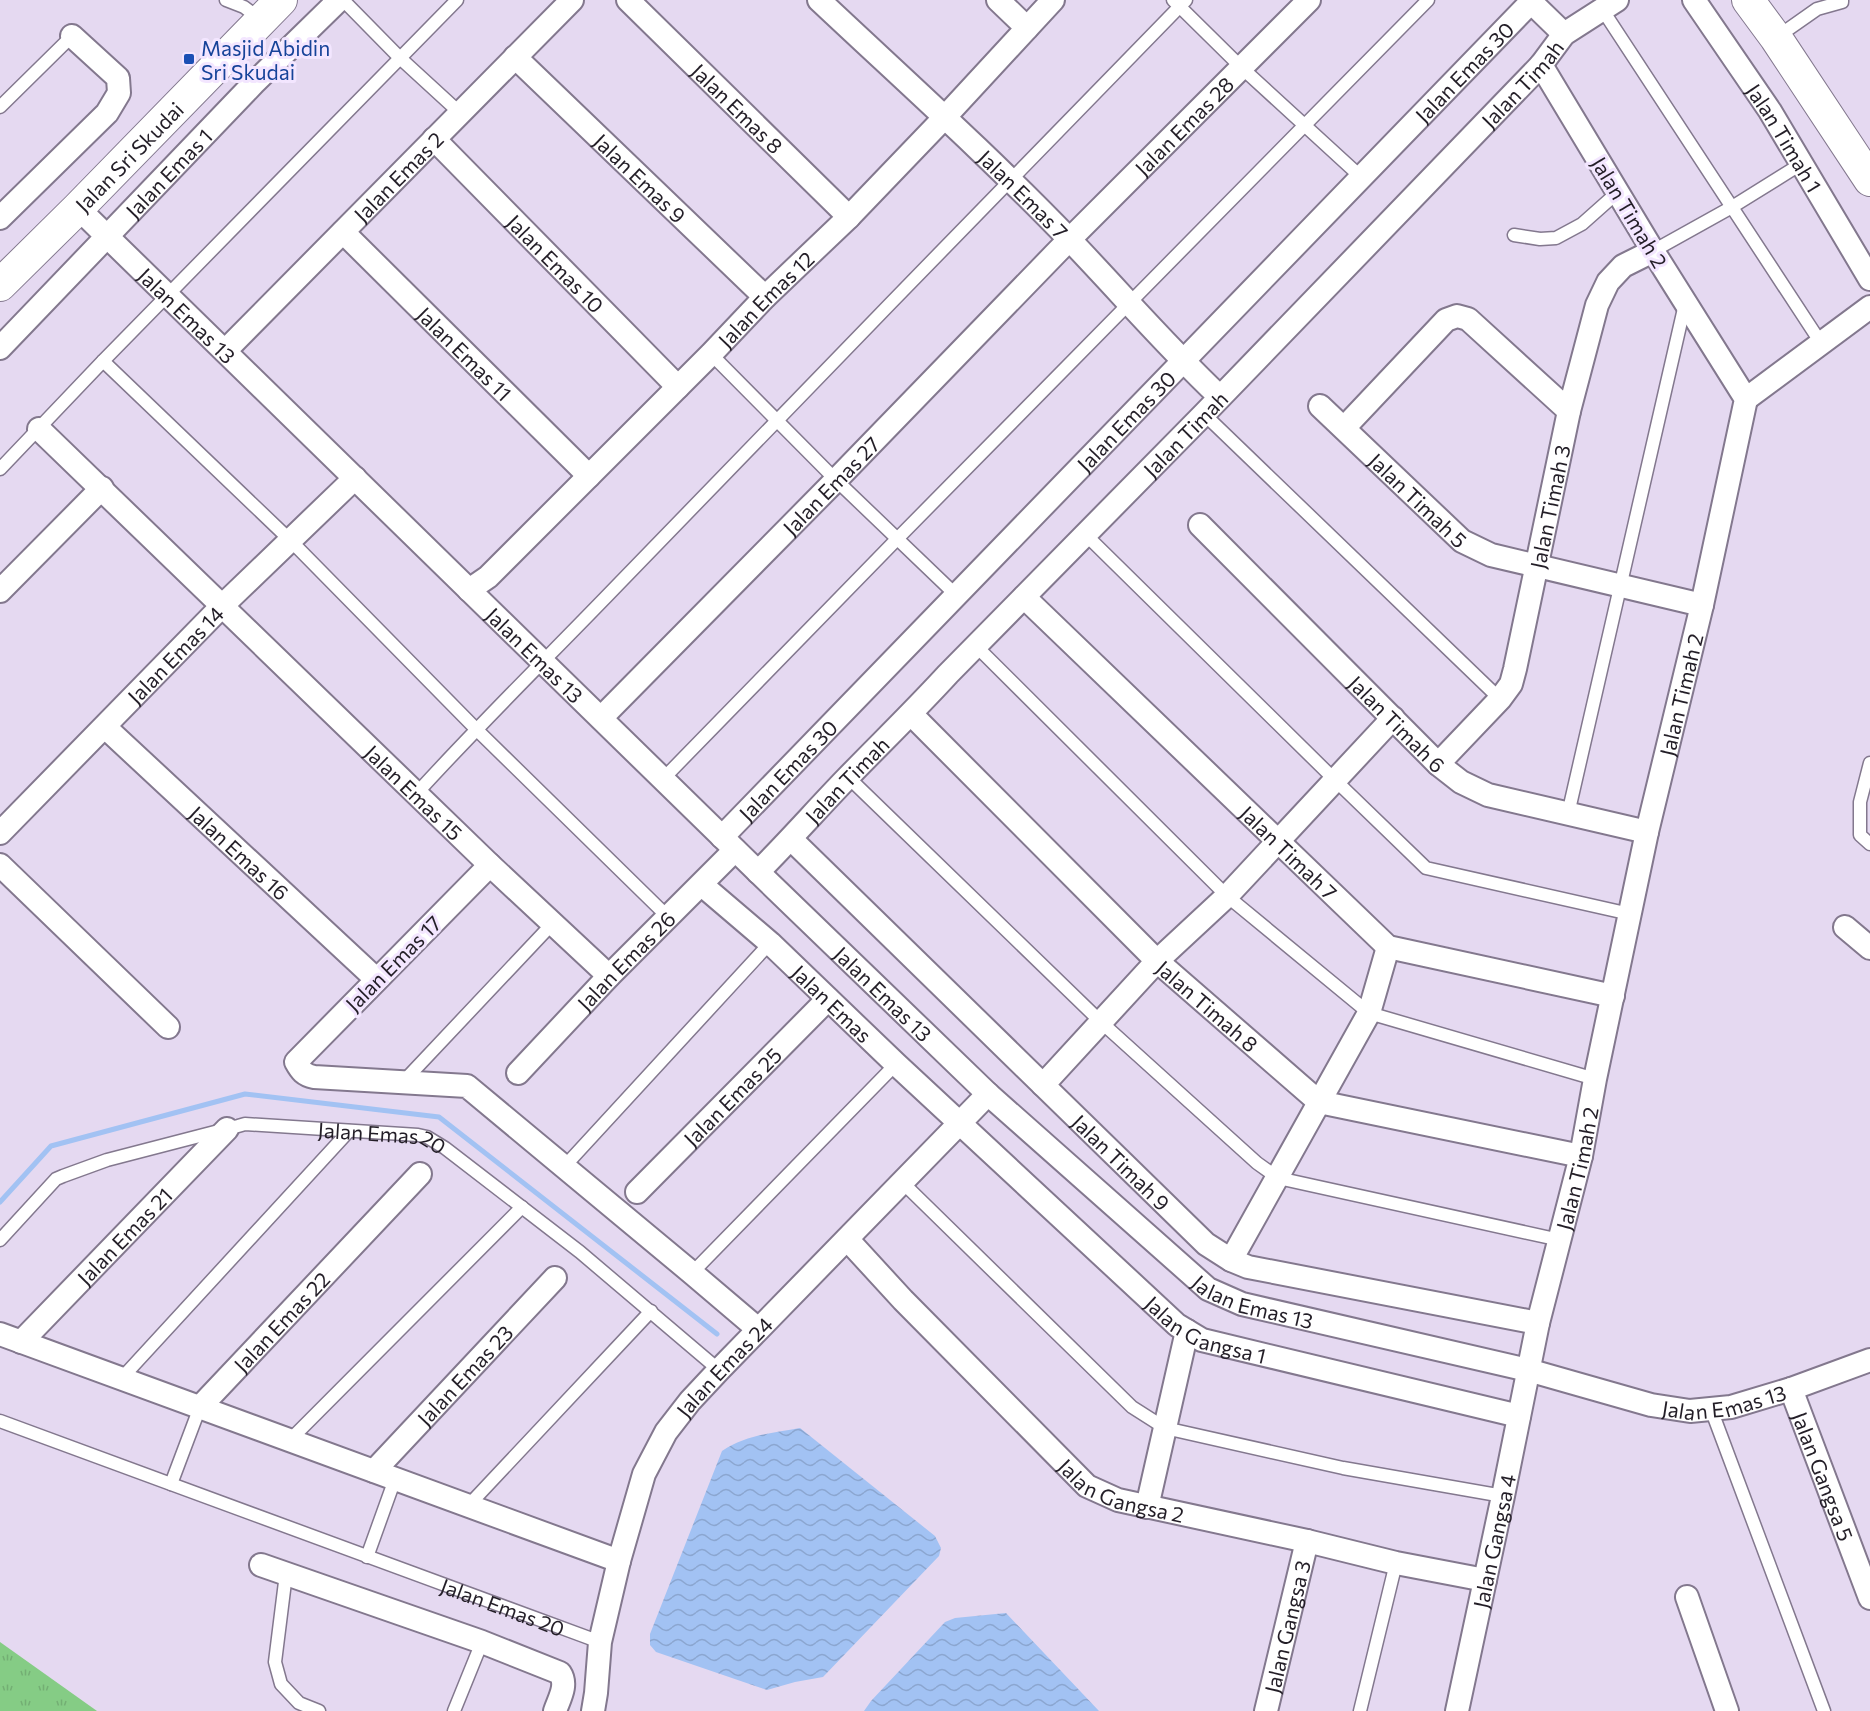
<svg xmlns="http://www.w3.org/2000/svg" width="1870" height="1711" viewBox="0 0 1870 1711" font-family="Commissioner,sans-serif">
  <style>
    .grass { fill: url(#grass-tufts) }
    .water { fill: url(#water-waves) }
    .lines { fill: none; stroke-linecap: round; stroke-linejoin: round }
    .stream { stroke: #a2c2f3; stroke-width: 5 }
    .lane-casing { stroke: #83788e; stroke-width: 15 }
    .street-casing { stroke: #83788e; stroke-width: 26 }
    .secondary-casing { stroke: #83788e; stroke-width: 34 }
    .lane { stroke: #fff; stroke-width: 12 }
    .street { stroke: #fff; stroke-width: 22 }
    .secondary { stroke: #fff; stroke-width: 32 }
    .transit-dot { fill: #1a4fb4; stroke: #f3e6ff; stroke-width: 2 }
    .labels { text-anchor: middle; dominant-baseline: central; stroke-width: 6; stroke-linejoin: round; paint-order: stroke }
    .transit-label { font-size: 21px; fill: #164399; stroke: #f3e6ff; text-anchor: start }
    .street-label { font-size: 21px; fill: #231e27; stroke: #f3e6ff }
  </style>
  <defs>
    <pattern id="grass-tufts" width="24" height="20" patternUnits="userSpaceOnUse" patternTransform="scale(1.5)"><rect width="24" height="20" fill="#85cc85"/><path d="M3 7l-1-3M5 7V3M7 7l1-3M15 17l-1-3M17 17v-4M19 17l1-3" fill="none" stroke="#73af73"/></pattern>
    <pattern id="water-waves" width="16" height="10" patternUnits="userSpaceOnUse" patternTransform="scale(1.5)"><rect width="16" height="10" fill="#a2c2f3"/><path d="M0 5q4-4 8 0t8 0" fill="none" stroke="#8ba6d0"/></pattern>
  </defs>
  <rect width="100%" height="100%" fill="#e5d9f1"/>
  <path class="grass" d="M0,1642L97,1711H0Z"/>
  <path class="water" d="M800,1428L935,1536L941,1548L939,1556L823,1677L795,1682L767,1690L656,1652L650,1645V1634L722,1451C746,1435 772,1433 800,1428Z
    M1006,1613L1099,1711H864L871,1701L945,1622L955,1618Z"/>
  <g class="lines">
    <path class="stream" d="M0,1202L51,1146L245,1094L439,1117L717,1334"/>
    <defs>
      <g id="lane">
        <path d="M226,0L244,7L260,19"/>
        <path d="M343,0L400,58L460,113"/>
        <path d="M1173,0L1242,68L1361,177"/>
        <path d="M1602,9L1821,343"/>
        <path d="M1777,37L1817,9L1842,2V0"/>
        <path d="M0,107L72,36"/>
        <path d="M1514,235L1540,239L1556,238L1582,224L1618,192"/>
        <path d="M1653,251L1732,207L1801,164"/>
        <path d="M711,354L836,480L956,595"/>
        <path d="M103,361L290,540L476,729L668,917"/>
        <path d="M1204,414L1500,699"/>
        <path d="M0,469L103,361L457,0"/>
        <path d="M1085,534L1335,780L1426,868L1630,914"/>
        <path d="M976,646L1227,896L1369,1013L1595,1079"/>
        <path d="M1870,763L1860,802V835L1870,844"/>
        <path d="M848,777L1101,1022L1257,1163L1278,1178L1560,1240"/>
        <path d="M663,779L898,538L1428,0"/>
        <path d="M417,793C478,726 543,662 606,597C798,397 993,199 1186,0"/>
        <path d="M1568,814L1685,304"/>
        <path d="M404,1081L553,923"/>
        <path d="M564,1167L770,943"/>
        <path d="M902,1182L1132,1407L1165,1428L1343,1468L1503,1496"/>
        <path id="s1" d="M0,1240L56,1179L63,1176L107,1160L238,1126L245,1124L418,1135L427,1137L445,1148L580,1252L719,1370"/>
        <path d="M692,1273L896,1064"/>
        <path d="M121,1379L349,1131"/>
        <path d="M1711,1409L1824,1711"/>
        <path id="s2" d="M0,1421L600,1642"/>
        <path d="M290,1440L522,1207"/>
        <path d="M171,1484L200,1407"/>
        <path d="M468,1506L651,1311"/>
        <path d="M367,1557L395,1479"/>
        <path d="M286,1574L275,1662L281,1684L299,1703L319,1711"/>
        <path d="M454,1711L482,1642"/>
        <path d="M1360,1711L1396,1563"/>
      </g>
      <g id="street">
        <path id="s3" d="M628,0L849,217"/>
        <path id="s4" d="M819,0C903,79 989,156 1069,239C1119,291 1166,346 1219,396"/>
        <path d="M998,0L1027,28"/>
        <path d="M1529,0L1564,34"/>
        <path id="s5" d="M1694,0L1770,111L1870,279"/>
        <path id="s6" d="M515,57L765,297"/>
        <path id="s7" d="M434,139L678,387"/>
        <path id="s8" d="M78,208L758,872L988,1094L1208,1289L1242,1304L1528,1370L1651,1405L1690,1411L1731,1407L1791,1389L1870,1360"/>
        <path d="M0,218L107,113L119,93L118,78L72,36"/>
        <path id="s9" d="M343,232L589,476"/>
        <path id="s10" d="M0,348L254,83L339,0"/>
        <path id="s11" d="M225,351L572,0"/>
        <path d="M1746,399L1870,307"/>
        <path id="s12" d="M1320,406L1462,541L1491,555L1702,605"/>
        <path d="M1344,428L1446,320L1457,316L1468,319L1569,411"/>
        <path id="s13" d="M39,429L490,865L609,976"/>
        <path id="s14" d="M1200,525L1438,764L1461,782L1488,795L1647,832"/>
        <path id="s15" d="M469,590L488,577L711,354L765,297L849,217L944,118L1053,0"/>
        <path d="M0,591L102,488"/>
        <path id="s16" d="M1024,597L1388,947L1613,996"/>
        <path id="s17" d="M911,714L1157,961L1319,1102L1581,1156"/>
        <path id="s18" d="M601,718L836,480L1058,251L1309,0"/>
        <path id="s19" d="M105,727L376,979"/>
        <path id="s20" d="M1438,764L1500,699L1511,684L1515,669L1569,411L1597,305L1608,282L1623,266L1653,251"/>
        <path id="s21" d="M0,833L223,605L355,478"/>
        <path id="s22" d="M722,837L1533,0"/>
        <path id="s23" d="M791,839L1206,1244L1231,1260L1248,1267L1538,1323"/>
        <path d="M0,865L168,1027"/>
        <path d="M490,865L296,1062C301,1071 304,1075 314,1077L467,1086L692,1273L758,1329"/>
        <path id="s24" d="M758,872C789,841 817,809 847,778C881,743 915,710 948,674L1204,414L1541,65L1564,34L1617,0"/>
        <path id="s25" d="M702,885L770,943L896,1064L1177,1325L1202,1340L1519,1416"/>
        <path d="M1845,927L1870,948"/>
        <path id="s26" d="M518,1073L609,976L735,850"/>
        <path d="M1043,1085L1157,961L1227,896L1393,718"/>
        <path id="s27" d="M637,1192L828,999"/>
        <path id="s28" d="M847,1239L903,1300L1087,1486L1118,1500L1307,1541L1396,1563L1485,1580"/>
        <path d="M1231,1260L1369,1013L1388,947"/>
        <path d="M0,1334L619,1561"/>
        <path id="s29" d="M21,1342L227,1129"/>
        <path id="s30" d="M1791,1389L1870,1598"/>
        <path id="s31" d="M200,1407L420,1174"/>
        <path id="s32" d="M374,1471L555,1278"/>
        <path d="M1147,1507L1187,1331"/>
        <path d="M261,1565L482,1642L560,1673C568,1685 559,1699 555,1711"/>
        <path d="M1687,1597L1727,1711"/>
        <path id="s33" d="M593,1711L596,1693L600,1642L619,1561L644,1474L666,1432L690,1401L719,1370L988,1094"/>
        <path id="s34" d="M1266,1711L1307,1541"/>
        <path id="s35" d="M1457,1711L1503,1496L1538,1323L1581,1156L1595,1079L1647,832L1702,605L1746,399L1653,251L1541,65"/>
      </g>
      <g id="secondary">
        <path d="M1748,0L1776,38L1870,180"/>
        <path id="s36" d="M0,285L78,208L281,0"/>
      </g>
    </defs>
    <use href="#lane" class="lane-casing"/>
    <use href="#street" class="street-casing"/>
    <use href="#secondary" class="secondary-casing"/>
    <use href="#lane" class="lane"/>
    <use href="#street" class="street"/>
    <use href="#secondary" class="secondary"/>
  </g>
  <rect class="transit-dot" x="183" y="53" width="12" height="12" rx="3"/>
  <g class="labels">
    <g class="transit-label">
      <text x="201" y="47">Masjid Abidin<tspan x="201" dy="24">Sri Skudai</tspan></text>
    </g>
    <g class="street-label">
      <text stroke="none"><textPath href="#s22" startOffset="1066">Jalan Emas 30</textPath></text>
      <text stroke="none"><textPath href="#s24" startOffset="1098">Jalan Timah</textPath></text>
      <text stroke="none"><textPath href="#s3" startOffset="154">Jalan Emas 8</textPath></text>
      <text stroke="none"><textPath href="#s18" startOffset="831">Jalan Emas 28</textPath></text>
      <text stroke="none"><textPath href="#s5" startOffset="165">Jalan Timah 1</textPath></text>
      <text stroke="none"><textPath href="#s36" startOffset="182">Jalan Sri Skudai</textPath></text>
      <text stroke="none"><textPath href="#s10" startOffset="243">Jalan Emas 1</textPath></text>
      <text stroke="none"><textPath href="#s11" startOffset="246">Jalan Emas 2</textPath></text>
      <text stroke="none"><textPath href="#s6" startOffset="174">Jalan Emas 9</textPath></text>
      <text stroke="none"><textPath href="#s4" startOffset="282">Jalan Emas 7</textPath></text>
      <text transform="translate(1630 212) rotate(59)">Jalan Timah 2</text>
      <text stroke="none"><textPath href="#s7" startOffset="174">Jalan Emas 10</textPath></text>
      <text stroke="none"><textPath href="#s15" startOffset="416">Jalan Emas 12</textPath></text>
      <text stroke="none"><textPath href="#s8" startOffset="153">Jalan Emas 13</textPath></text>
      <text stroke="none"><textPath href="#s9" startOffset="172">Jalan Emas 11</textPath></text>
      <text stroke="none"><textPath href="#s22" startOffset="580">Jalan Emas 30</textPath></text>
      <text stroke="none"><textPath href="#s24" startOffset="612">Jalan Timah</textPath></text>
      <text stroke="none"><textPath href="#s18" startOffset="327">Jalan Emas 27</textPath></text>
      <text stroke="none"><textPath href="#s12" startOffset="136">Jalan Timah 5</textPath></text>
      <text stroke="none"><textPath href="#s20" startOffset="290">Jalan Timah 3</textPath></text>
      <text stroke="none"><textPath href="#s21" startOffset="250">Jalan Emas 14</textPath></text>
      <text stroke="none"><textPath href="#s8" startOffset="639">Jalan Emas 13</textPath></text>
      <text stroke="none"><textPath href="#s35" startOffset="1041">Jalan Timah 2</textPath></text>
      <text stroke="none"><textPath href="#s14" startOffset="280">Jalan Timah 6</textPath></text>
      <text stroke="none"><textPath href="#s22" startOffset="94">Jalan Emas 30</textPath></text>
      <text stroke="none"><textPath href="#s24" startOffset="128">Jalan Timah</textPath></text>
      <text stroke="none"><textPath href="#s13" startOffset="522">Jalan Emas 15</textPath></text>
      <text stroke="none"><textPath href="#s16" startOffset="368">Jalan Timah 7</textPath></text>
      <text stroke="none"><textPath href="#s19" startOffset="184">Jalan Emas 16</textPath></text>
      <text stroke="none"><textPath href="#s26" startOffset="156">Jalan Emas 26</textPath></text>
      <text transform="translate(393 963) rotate(-45)">Jalan Emas 17</text>
      <text stroke="none"><textPath href="#s8" startOffset="1125">Jalan Emas 13</textPath></text>
      <text stroke="none"><textPath href="#s25" startOffset="176">Jalan Emas</textPath></text>
      <text stroke="none"><textPath href="#s17" startOffset="416">Jalan Timah 8</textPath></text>
      <text stroke="none"><textPath href="#s27" startOffset="135">Jalan Emas 25</textPath></text>
      <text stroke="none"><textPath href="#s1" startOffset="418">Jalan Emas 20</textPath></text>
      <text stroke="none"><textPath href="#s23" startOffset="462">Jalan Timah 9</textPath></text>
      <text stroke="none"><textPath href="#s35" startOffset="556">Jalan Timah 2</textPath></text>
      <text stroke="none"><textPath href="#s29" startOffset="148">Jalan Emas 21</textPath></text>
      <text stroke="none"><textPath href="#s8" startOffset="1611">Jalan Emas 13</textPath></text>
      <text stroke="none"><textPath href="#s31" startOffset="118">Jalan Emas 22</textPath></text>
      <text stroke="none"><textPath href="#s25" startOffset="676">Jalan Gangsa 1</textPath></text>
      <text stroke="none"><textPath href="#s33" startOffset="378">Jalan Emas 24</textPath></text>
      <text stroke="none"><textPath href="#s32" startOffset="132">Jalan Emas 23</textPath></text>
      <text stroke="none"><textPath href="#s8" startOffset="2097">Jalan Emas 13</textPath></text>
      <text stroke="none"><textPath href="#s30" startOffset="93">Jalan Gangsa 5</textPath></text>
      <text stroke="none"><textPath href="#s28" startOffset="378">Jalan Gangsa 2</textPath></text>
      <text stroke="none"><textPath href="#s35" startOffset="174">Jalan Gangsa 4</textPath></text>
      <text stroke="none"><textPath href="#s2" startOffset="536">Jalan Emas 20</textPath></text>
      <text stroke="none"><textPath href="#s34" startOffset="87">Jalan Gangsa 3</textPath></text>
    </g>
  </g>
</svg>
